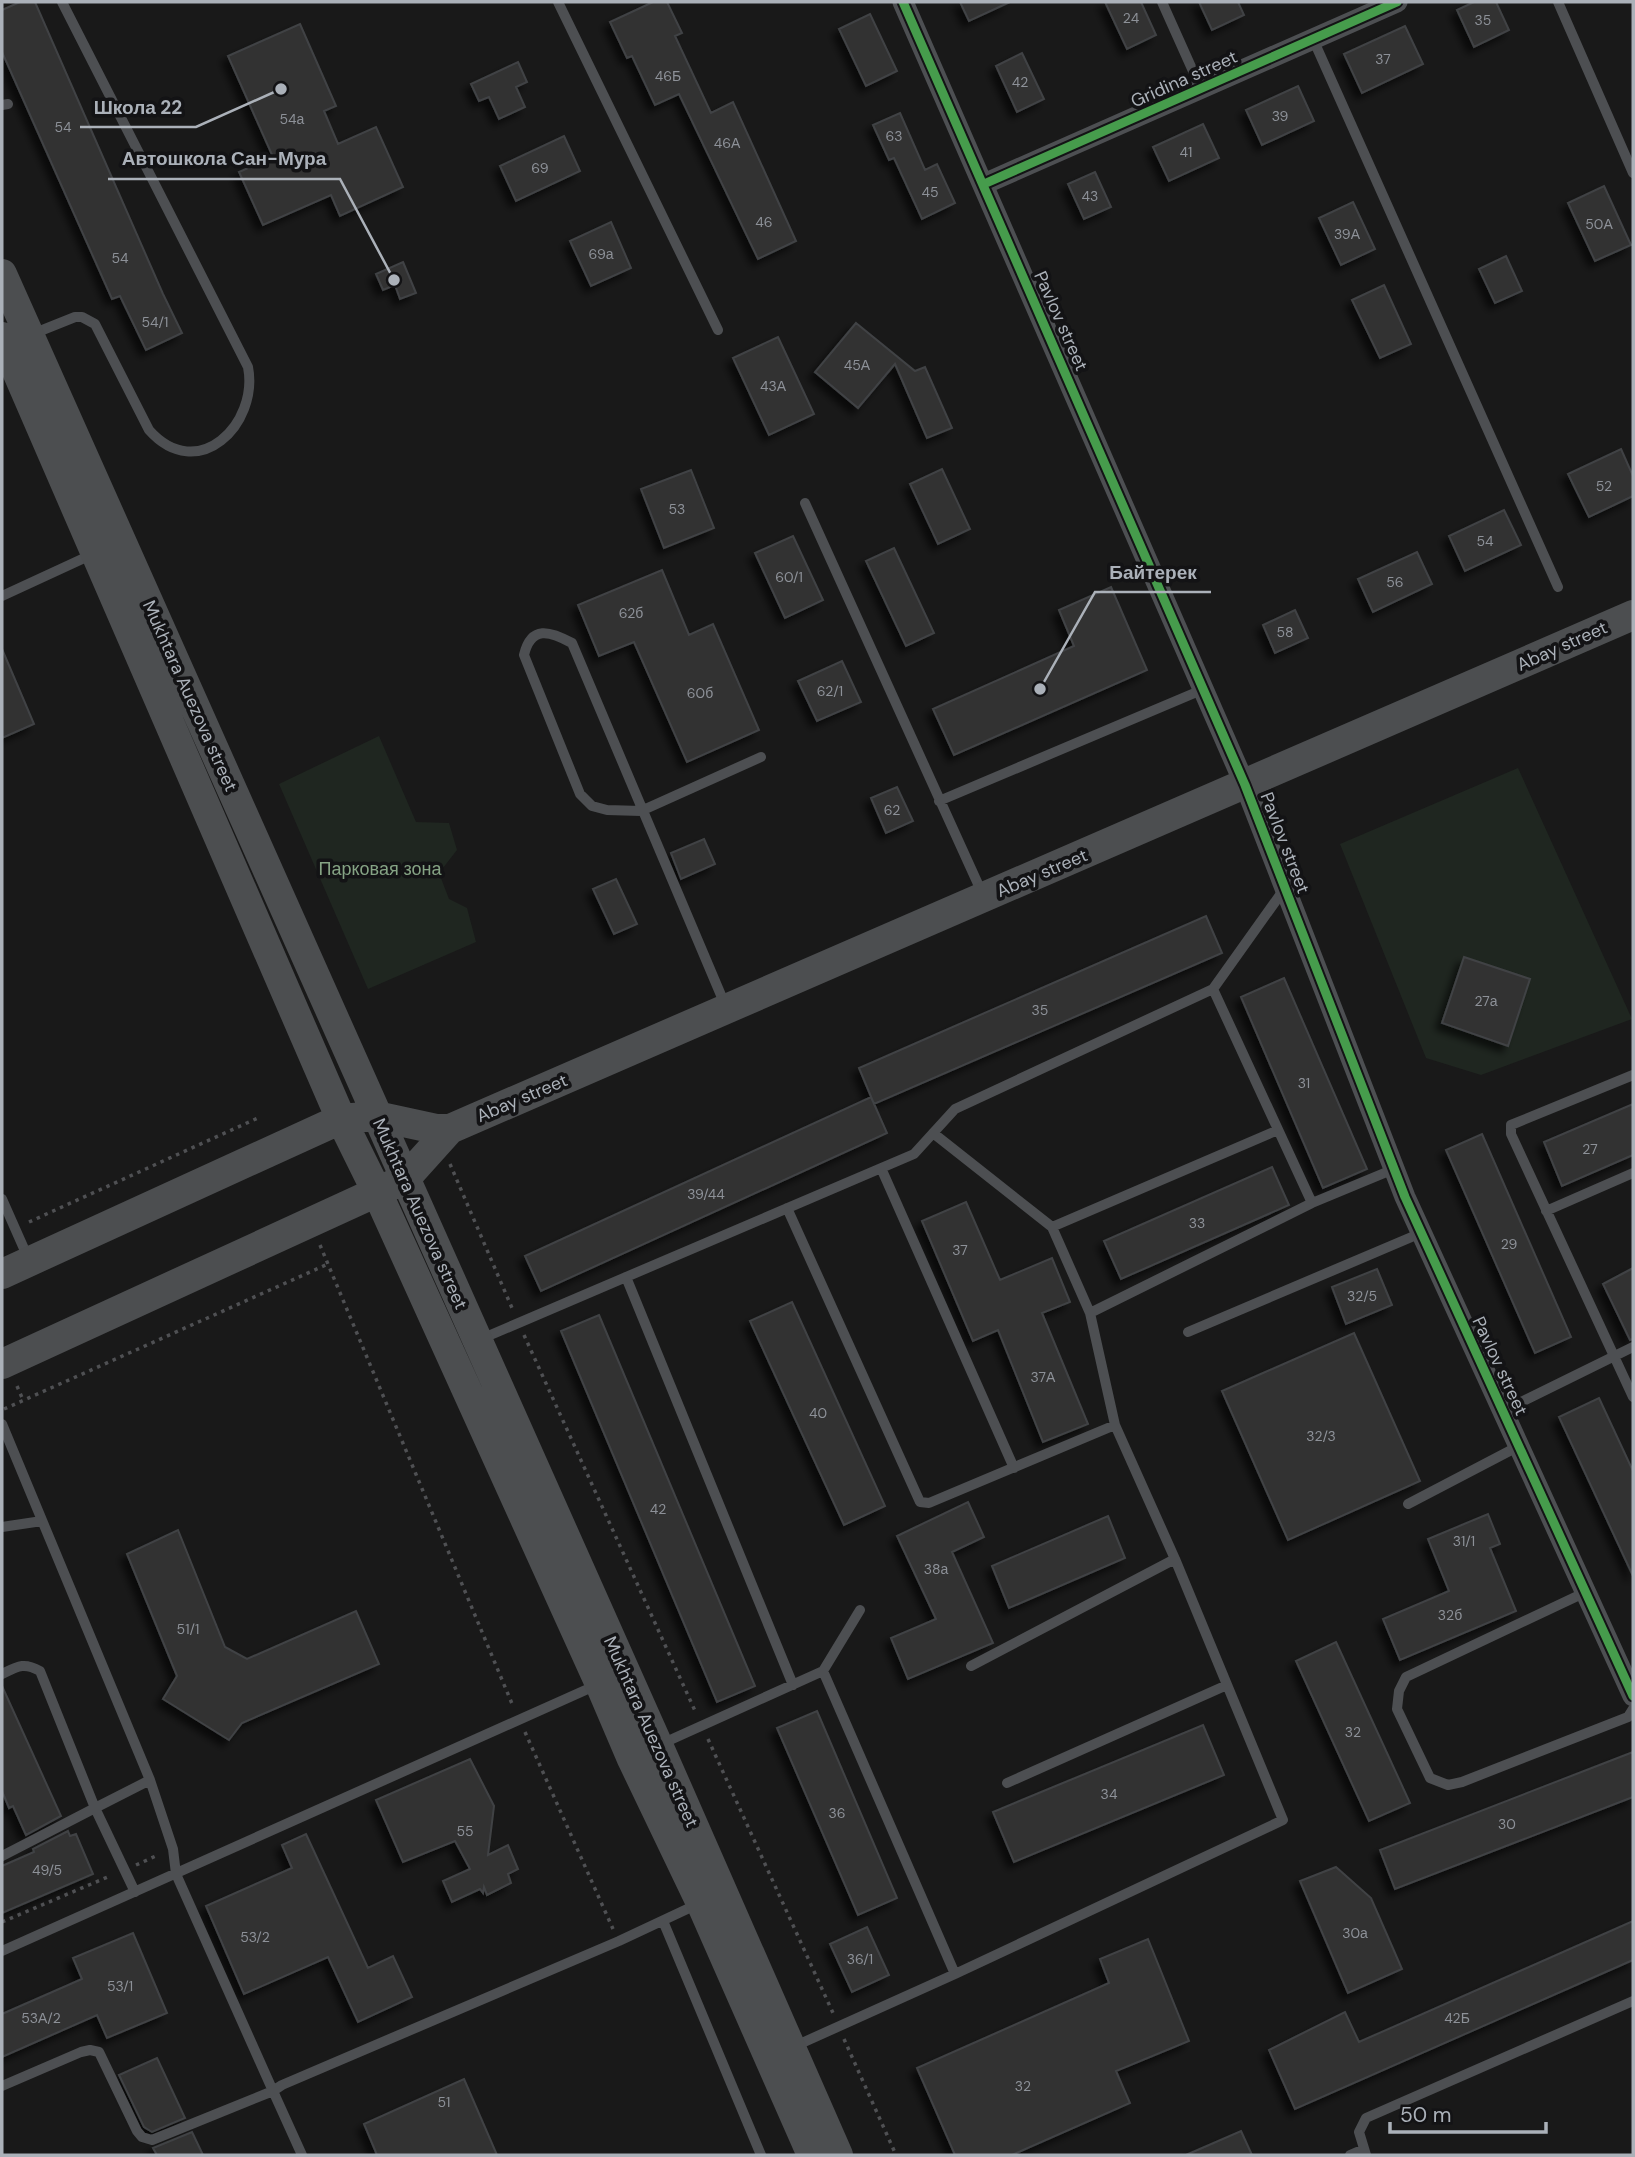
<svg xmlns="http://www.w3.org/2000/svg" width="1635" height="2157" viewBox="0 0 1635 2157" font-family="'DM Sans',sans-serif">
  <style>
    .green { fill: #1f2620 }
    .building { fill: #323233; stroke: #414345; stroke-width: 2; filter: url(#shadow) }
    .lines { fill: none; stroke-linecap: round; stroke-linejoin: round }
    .path { stroke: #4f5053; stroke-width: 3.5; stroke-dasharray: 3.5 5; stroke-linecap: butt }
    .service { stroke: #4d4f52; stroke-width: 10 }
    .minor { stroke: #4d4f52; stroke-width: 21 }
    .secondary { stroke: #4c4e50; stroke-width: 30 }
    .cycleway-casing { stroke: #131315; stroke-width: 13 }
    .cycleway { stroke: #469c4c; stroke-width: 9 }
    .labels { text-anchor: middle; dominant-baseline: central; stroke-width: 7; stroke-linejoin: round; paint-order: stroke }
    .number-label { font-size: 14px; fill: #8d9198 }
    .street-label { font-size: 18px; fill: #abb1b9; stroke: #131315 }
    .park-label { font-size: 18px; fill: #85a384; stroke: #131315 }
    .leader { fill: none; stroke: #abb1b9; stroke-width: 2.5 }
    .callout-dot { fill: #abb1b9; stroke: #131315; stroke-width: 2.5 }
    .callout-label { font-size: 19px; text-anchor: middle; font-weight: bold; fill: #abb1b9; stroke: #131315; stroke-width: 7; stroke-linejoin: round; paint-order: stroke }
  </style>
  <defs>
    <filter id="shadow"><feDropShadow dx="-6" dy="6" stdDeviation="3.5" flood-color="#0009"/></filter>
  </defs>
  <rect width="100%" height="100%" fill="#191919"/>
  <path class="green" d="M379,736L416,822L449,823L457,850L439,873L449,899L467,908L476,942L368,989L279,784Z
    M1518,768L1632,1019L1481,1075L1426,1058L1340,844Z"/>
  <path class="building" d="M20,2H35L163,294L182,333L146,350L120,296L112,299L2,52V10Z
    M653,2H667L682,33L675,36L711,113L733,102L796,241L758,259L679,94L655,105L632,56L627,58L610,22Z
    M960,2H1010L969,21Z
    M1105,2H1141L1156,35L1127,49Z
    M1199,2H1238L1244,15L1212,30Z
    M1474,2H1496L1509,30L1474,47L1457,10Z
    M870,14L897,71L866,86L839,29Z
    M300,24L336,106L324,111L338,144L376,127L403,187L340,216L331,195L263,225L239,172L273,157L228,56Z
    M1405,26L1423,64L1362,93L1344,54Z
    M1022,53L1044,99L1017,112L996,66Z
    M518,62L527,82L516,87L525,107L499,119L489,97L479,101L471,84Z
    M1298,86L1314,121L1262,145L1246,110Z
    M900,113L925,170L937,164L955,203L922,219L894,158L889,160L873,125Z
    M1203,124L1219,158L1169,181L1153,147Z
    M564,136L580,171L516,201L500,166Z
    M1095,172L1111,207L1084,219L1068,184Z
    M1604,186L1631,245L1595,261L1568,203Z
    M1353,202L1375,249L1341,265L1319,218Z
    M611,222L631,268L591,286L570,241Z
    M1506,256L1522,291L1495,303L1479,269Z
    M403,262L416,293L400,299L395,285L383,290L376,274Z
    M1384,285L1411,344L1380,358L1352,300Z
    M856,323L915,371L925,367L952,428L927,438L895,364L858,408L815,372Z
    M778,337L814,414L769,435L733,358Z
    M1621,449L1633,476V496L1589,517L1568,474Z
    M942,469L970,529L938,544L910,484Z
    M691,470L714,528L664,548L641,489Z
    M1504,510L1521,545L1465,571L1449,536Z
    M793,536L823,600L785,618L755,553Z
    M894,548L934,633L906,646L866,561Z
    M1417,552L1432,584L1373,612L1358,579Z
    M662,570L689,635L713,624L759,730L687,762L634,642L599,656L578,605Z
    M1111,587L1147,670L954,755L933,709L1074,646L1059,610Z
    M1295,610L1308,638L1275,653L1263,625Z
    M2,649L34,724L2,738Z
    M842,661L861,702L817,721L798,681Z
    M897,787L913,821L886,833L871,798Z
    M704,839L715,864L681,879L671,853Z
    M616,879L637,924L614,934L593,889Z
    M1206,916L1222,953L874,1104L859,1068Z
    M1464,957L1530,979L1508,1046L1442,1023Z
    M1284,978L1367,1169L1323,1188L1241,997Z
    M871,1097L887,1133L541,1291L525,1256Z
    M1633,1104V1155L1562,1186L1544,1142Z
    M1482,1134L1571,1337L1535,1353L1446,1150Z
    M1272,1167L1289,1205L1121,1279L1104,1241Z
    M966,1202L1000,1280L1052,1258L1070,1302L1042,1313L1088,1424L1043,1442L998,1330L973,1341L922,1221Z
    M1633,1268V1339L1630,1340L1603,1284Z
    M1377,1269L1392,1305L1346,1324L1332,1287Z
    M792,1302L885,1506L844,1525L750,1321Z
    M599,1315L755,1686L717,1702L561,1331Z
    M1354,1333L1420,1481L1288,1540L1222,1391Z
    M1599,1398L1633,1471V1576L1559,1417Z
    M968,1502L984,1537L952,1552L993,1643L908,1679L891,1638L936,1619L897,1536Z
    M1488,1514L1500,1544L1490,1548L1516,1611L1400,1660L1383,1619L1449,1591L1428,1539Z
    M1108,1516L1125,1558L1009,1608L992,1566Z
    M178,1530L225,1647L247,1659L356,1611L379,1664L242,1723L229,1740L163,1699L177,1676L127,1554Z
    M1336,1642L1410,1803L1369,1821L1296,1661Z
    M2,1686L61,1816L26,1835L13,1806L9,1808L2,1791Z
    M817,1711L897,1898L858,1915L777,1728Z
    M1203,1725L1224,1775L1014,1862L993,1812Z
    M1633,1752V1797L1395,1889L1380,1850Z
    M470,1759L494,1806L488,1855L508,1845L518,1869L508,1874L511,1883L487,1895L484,1887L483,1893L480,1889L452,1902L443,1881L470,1869L455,1841L403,1862L376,1800Z
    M68,1831L70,1836L76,1834L93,1874L2,1913V1866L34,1852L33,1849Z
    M306,1834L368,1968L393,1956L412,1997L358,2022L328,1957L244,1994L206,1906L292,1868L282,1845Z
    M1336,1867L1371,1898L1402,1969L1348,1993L1300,1881Z
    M1633,1921V1960L1295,2109L1269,2050L1345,2012L1359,2042Z
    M867,1927L889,1975L852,1992L830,1944Z
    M133,1933L167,2013L107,2038L97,2015L2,2057V2014L82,1979L73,1958Z
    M1148,1939L1189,2041L1116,2071L1130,2103L1012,2155H955L917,2068L1109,1983L1100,1959Z
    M157,2058L185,2118L152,2132L144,2127L119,2075Z
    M464,2079L497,2155H377L364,2124Z
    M1241,2131L1252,2155H1186Z
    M192,2132L203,2155H157L153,2148Z"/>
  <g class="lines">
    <path class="path" d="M450,1164L512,1308
      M29,1222L260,1117
      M320,1245L513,1706
      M524,1335L696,1713
      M17,1386L23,1400
      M4,1409L328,1264
      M525,1732L613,1929
      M708,1739L833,2013
      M136,1865L158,1855
      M2,1922L110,1876
      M844,2039L896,2155"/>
    <path class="service" d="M558,2L718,330
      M1162,2L1201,89
      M1558,2L1633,173
      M1313,39L1558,587
      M2,105L8,104
      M30,335L75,317H82L95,324L149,430C198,485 259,424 248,367L62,2
      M805,503L983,895
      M2,596L93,554
      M939,801L1204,689
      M1213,989L1285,888
      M726,1007L572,643C550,631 531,625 524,655L580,794L592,806L607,810L641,811L761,757
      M1633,1075L1511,1125V1134L1633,1397
      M933,1133L1052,1227L1090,1313L1312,1203
      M881,1168L1014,1468
      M2,1199L29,1260
      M787,1208L920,1502L929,1503L1115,1425
      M1546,1211L1633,1173
      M1052,1227L1278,1130
      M626,1277L793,1685
      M1188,1332L1421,1233
      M481,1339L914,1154L955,1109L1213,989L1312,1203L1394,1169
      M1503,1411L1633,1347
      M2,1424L150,1780L173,1849L176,1874L273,2091L152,2140L142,2137L137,2131L99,2052L90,2050L81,2052L2,2086
      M1408,1504L1519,1446
      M2,1527L42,1521
      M1586,1592L1406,1677L1399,1691L1397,1709L1430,1778L1448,1785L1462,1782L1628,1717L1633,1709
      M971,1666L1175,1559
      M823,1671L955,1974
      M2,1674C18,1666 24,1662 40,1671L95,1808L2,1856
      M659,1745L823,1671L860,1610
      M1007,1783L1227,1685
      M135,1892L95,1808L150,1780
      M663,1921L761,2155
      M2,1951L599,1684
      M793,2047L955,1974L1283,1820L1175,1559L1115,1425L1090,1313
      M302,2155L273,2091L282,2085L619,1941L700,1903
      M1350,2155L1364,2149
      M1366,2155L1359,2132L1366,2118L1633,2001"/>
    <path class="minor" d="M903,2L1245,785L1405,1197L1633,1696
      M984,184L1397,2"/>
    <path class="secondary" d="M2,274L658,1745L838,2155
      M2,337L341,1119L377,1192L600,1684L632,1759L701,1903L812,2155
      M2,1274L341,1119L376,1116L436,1129H450L1633,615
      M2,1364L405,1179L450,1129"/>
    <defs>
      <path id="cycleway" d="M903,2L1245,785L1405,1197L1633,1696
        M984,184L1397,2"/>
    </defs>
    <use href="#cycleway" class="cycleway-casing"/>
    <use href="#cycleway" class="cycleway"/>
  </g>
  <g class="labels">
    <g class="number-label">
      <text x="1131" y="18">24</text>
      <text x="1483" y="20">35</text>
      <text x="1383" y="59">37</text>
      <text x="668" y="76">46Б</text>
      <text x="1020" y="82">42</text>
      <text x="1280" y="116">39</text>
      <text x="292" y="119">54а</text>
      <text x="63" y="127">54</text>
      <text x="894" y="136">63</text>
      <text x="727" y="143">46А</text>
      <text x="1186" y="152">41</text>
      <text x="540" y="168">69</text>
      <text x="930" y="192">45</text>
      <text x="1090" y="196">43</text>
      <text x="764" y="222">46</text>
      <text x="1599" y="224">50А</text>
      <text x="1347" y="234">39А</text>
      <text x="601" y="254">69а</text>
      <text x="120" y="258">54</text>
      <text x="155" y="322">54/1</text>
      <text x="857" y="365">45А</text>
      <text x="773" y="386">43А</text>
      <text x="1604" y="486">52</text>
      <text x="677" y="509">53</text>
      <text x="1485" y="541">54</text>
      <text x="789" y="577">60/1</text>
      <text x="1395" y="582">56</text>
      <text x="631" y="613">62б</text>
      <text x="1285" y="632">58</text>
      <text x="830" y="691">62/1</text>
      <text x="700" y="693">60б</text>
      <text x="892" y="810">62</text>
      <text x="1486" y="1001">27а</text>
      <text x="1040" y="1010">35</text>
      <text x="1304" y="1083">31</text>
      <text x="1590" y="1149">27</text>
      <text x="706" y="1194">39/44</text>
      <text x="1197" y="1223">33</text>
      <text x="1509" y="1244">29</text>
      <text x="960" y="1250">37</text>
      <text x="1362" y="1296">32/5</text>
      <text x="1043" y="1377">37А</text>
      <text x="818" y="1413">40</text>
      <text x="1321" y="1436">32/3</text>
      <text x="658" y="1509">42</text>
      <text x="1464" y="1541">31/1</text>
      <text x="936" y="1569">38а</text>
      <text x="1450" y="1615">32б</text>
      <text x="188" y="1629">51/1</text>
      <text x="1353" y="1732">32</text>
      <text x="1109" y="1794">34</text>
      <text x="837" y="1813">36</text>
      <text x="1507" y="1824">30</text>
      <text x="465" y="1831">55</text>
      <text x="47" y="1870">49/5</text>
      <text x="1355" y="1933">30а</text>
      <text x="255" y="1937">53/2</text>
      <text x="860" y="1959">36/1</text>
      <text x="120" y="1986">53/1</text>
      <text x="41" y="2018">53А/2</text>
      <text x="1457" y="2018">42Б</text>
      <text x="1023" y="2086">32</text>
      <text x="444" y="2102">51</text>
    </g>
    <g class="street-label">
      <text transform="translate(1184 79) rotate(-24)">Gridina street</text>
      <text transform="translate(1061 321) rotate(66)">Pavlov street</text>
      <text transform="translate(1562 646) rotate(-24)">Abay street</text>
      <text transform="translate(190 696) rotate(66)">Mukhtara Auezova street</text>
      <text transform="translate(1285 843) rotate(69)">Pavlov street</text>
      <text transform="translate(1042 873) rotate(-23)">Abay street</text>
      <text transform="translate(522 1098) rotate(-23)">Abay street</text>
      <text transform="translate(420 1214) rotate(66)">Mukhtara Auezova street</text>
      <text transform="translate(1500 1366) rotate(65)">Pavlov street</text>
      <text transform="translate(651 1732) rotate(66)">Mukhtara Auezova street</text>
    </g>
    <g class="park-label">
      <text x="380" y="869">Парковая зона</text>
    </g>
  </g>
  <path class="leader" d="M281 89L196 127H80M394 280L340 179H108M1040 689L1095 592H1211"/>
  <g class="callout-dot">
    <circle cx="281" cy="89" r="7"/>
    <circle cx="394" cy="280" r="7"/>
    <circle cx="1040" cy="689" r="7"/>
  </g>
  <g class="callout-label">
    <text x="138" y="114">Школа 22</text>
    <text x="224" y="165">Автошкола Сан-Мура</text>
    <text x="1153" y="579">Байтерек</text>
  </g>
  <rect width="1635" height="2157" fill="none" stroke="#abb1b9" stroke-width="7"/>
  <path d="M1390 2122v10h156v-10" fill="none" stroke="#abb1b9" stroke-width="3.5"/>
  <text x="1400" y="2122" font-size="21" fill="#abb1b9" stroke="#131315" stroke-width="5" paint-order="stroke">50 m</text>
</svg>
